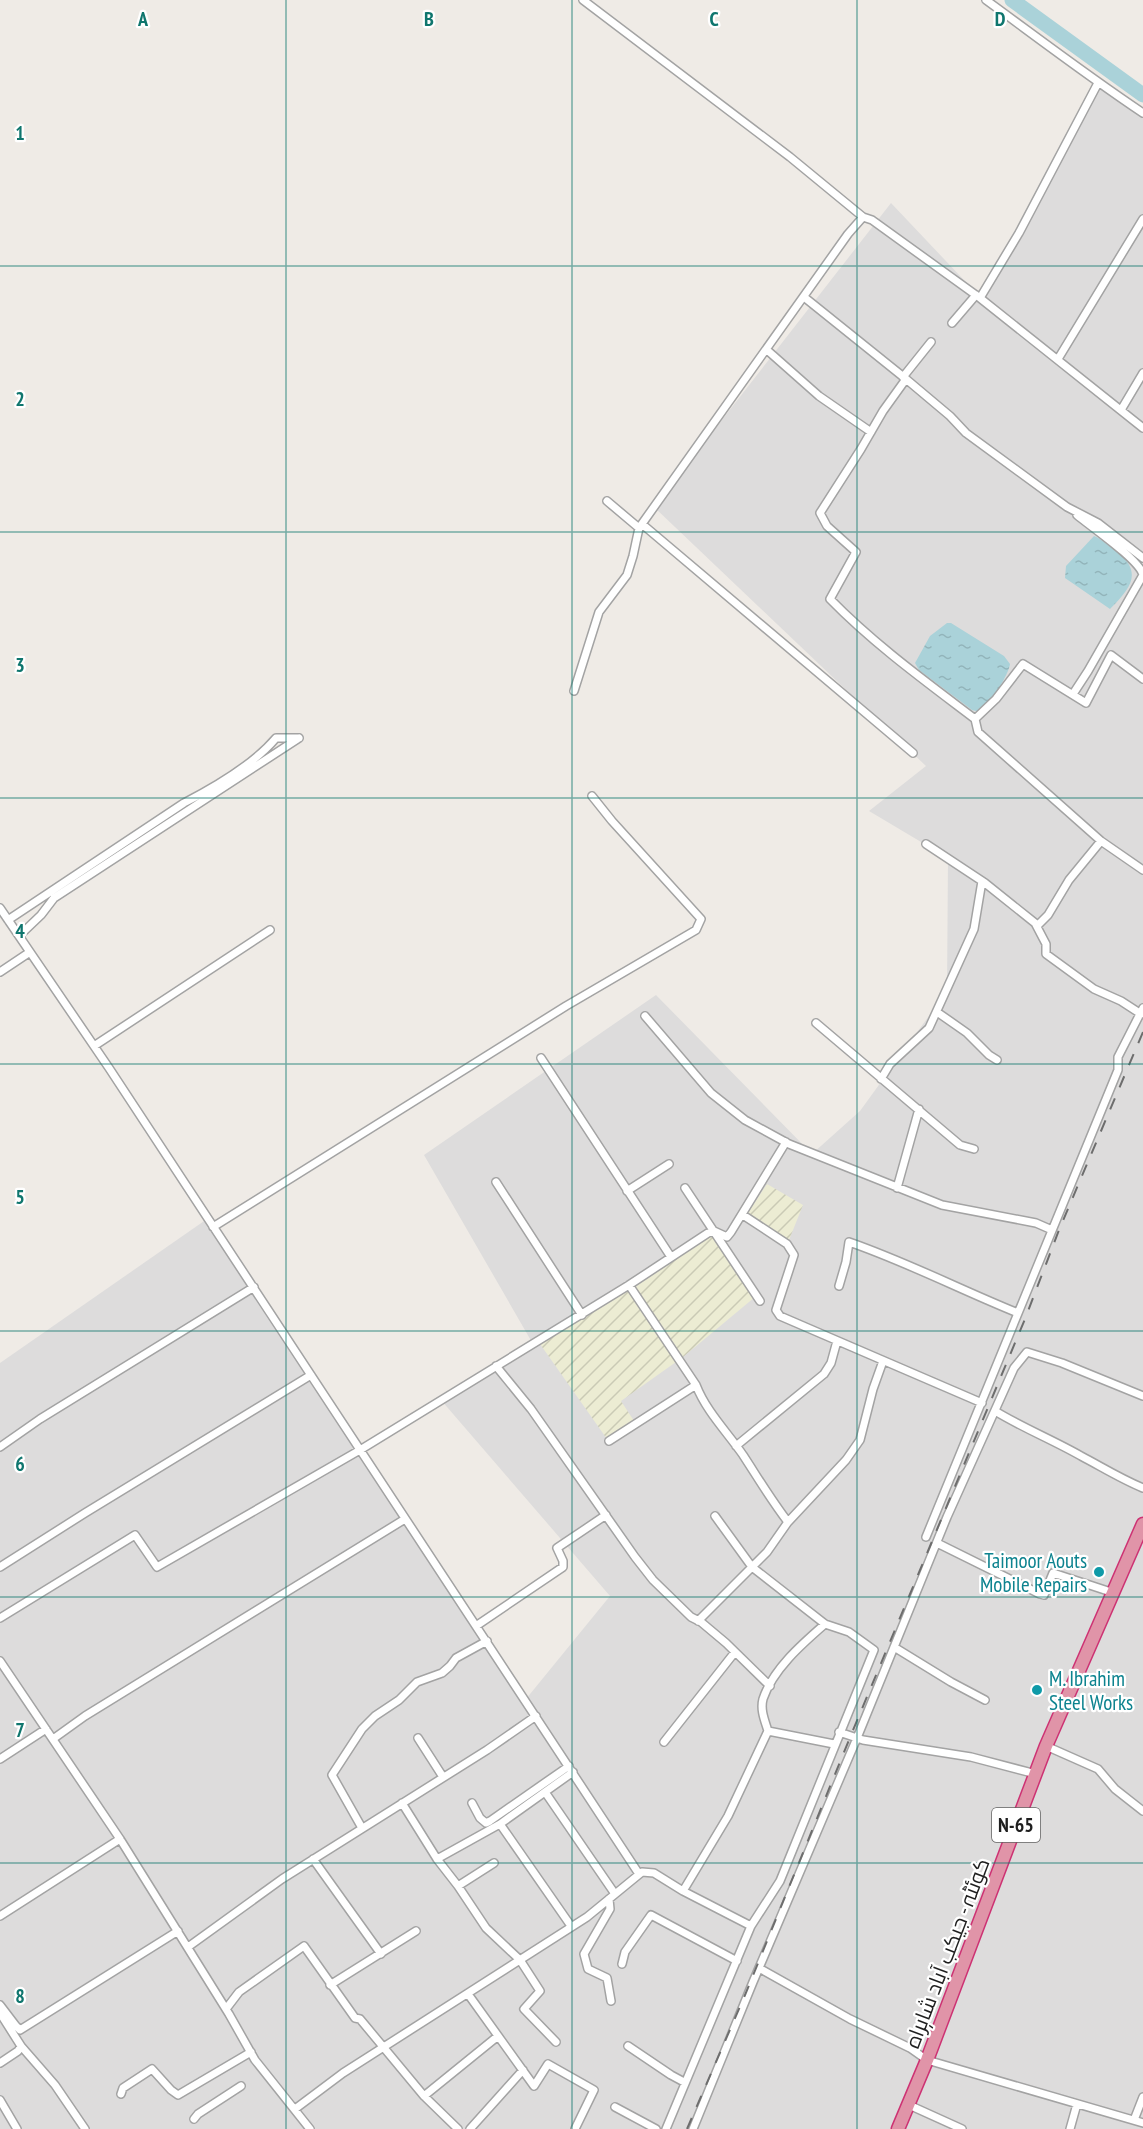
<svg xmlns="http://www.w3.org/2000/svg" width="1143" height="2129" viewBox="0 0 1143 2129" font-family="'PT Sans Narrow',Cairo,sans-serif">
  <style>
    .residential { fill: #dddcdc }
    .farmland { fill: url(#farmland-furrows) }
    .water { fill: url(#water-ripples) }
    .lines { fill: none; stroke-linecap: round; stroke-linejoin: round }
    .river { stroke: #aad2d9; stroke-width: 15 }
    .street-casing { stroke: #a3a3a3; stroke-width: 10 }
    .highway-casing { stroke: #cd3273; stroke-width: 15 }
    .street { stroke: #fff; stroke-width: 7 }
    .highway { stroke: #e094a8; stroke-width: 12 }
    .rail { stroke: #6d6d6d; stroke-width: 2; stroke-dasharray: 12 12; stroke-linecap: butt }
    .grid { fill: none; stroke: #0f766e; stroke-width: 1.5; stroke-opacity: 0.55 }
    .culture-dot { fill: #0f9aa8; stroke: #fff; stroke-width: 2 }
    .labels { text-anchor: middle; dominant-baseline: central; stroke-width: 4.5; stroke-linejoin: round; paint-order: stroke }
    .shield { fill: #fff; stroke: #626262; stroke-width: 1.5 }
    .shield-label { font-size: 20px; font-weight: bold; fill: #1f1f1f }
    .culture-label { font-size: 21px; fill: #0d838f; stroke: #fff; text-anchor: end }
    .street-label { font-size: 21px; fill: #1f1f1f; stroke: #fff }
    .grid-label { font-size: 20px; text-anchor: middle; font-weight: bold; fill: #0f766e; stroke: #fff; stroke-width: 4.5; stroke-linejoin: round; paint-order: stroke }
  </style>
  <defs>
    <pattern id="farmland-furrows" width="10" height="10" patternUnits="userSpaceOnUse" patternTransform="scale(1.5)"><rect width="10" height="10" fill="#ececd3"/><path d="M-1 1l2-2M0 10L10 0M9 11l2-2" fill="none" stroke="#cacab5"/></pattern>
    <pattern id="water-ripples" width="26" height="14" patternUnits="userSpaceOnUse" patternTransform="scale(1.5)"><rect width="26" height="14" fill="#aad2d9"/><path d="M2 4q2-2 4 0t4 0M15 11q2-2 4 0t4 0" fill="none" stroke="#92b4ba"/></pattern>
  </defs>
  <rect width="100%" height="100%" fill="#efebe6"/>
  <path class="residential" d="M1098,83L1143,114V2129H0V1363L207,1219L526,1699L610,1596L441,1400L533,1344L424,1155L656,995L812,1154L860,1111L947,991L948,858L869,811L926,766L654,507L891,203L980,297Z"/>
  <path class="farmland" d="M767,1184L803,1205L789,1240L748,1213Z
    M712,1235L755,1297L683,1357L635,1287Z
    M627,1291L633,1296L676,1362L621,1401L634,1421L607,1439L540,1344Z"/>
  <path class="water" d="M1094,536C1102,539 1107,545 1114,549C1143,571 1133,586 1110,609L1065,578L1066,566Z
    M947,623H951L1004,656L1010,664C1009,674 990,705 981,710C977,712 976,711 972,710L919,670L915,663L930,636Z"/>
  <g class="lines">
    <path class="river" d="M1012,0L1143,95"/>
    <defs>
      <path id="street" d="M583,0L790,157L863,217L872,220L980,298L1143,428
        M986,0C1038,38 1089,77 1143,113
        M804,297L906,379L883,411L861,449L820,513L827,526L856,552L830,599C874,644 925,681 975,719L978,732L1101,841L1143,870
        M980,298L1019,233L1098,83
        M952,323L976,295
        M767,350L819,396L871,432
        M1058,359L1143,219
        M903,377L931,342
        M906,379L950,416L966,433L1067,507L1098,523L1143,558
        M1121,410L1143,373
        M607,501L639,528L848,234L863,217
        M642,524L913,753
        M574,691L599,612L627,575L633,556L639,528
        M1073,694L1088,671L1143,575C1140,560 1090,526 1077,515
        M975,719L996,699L1023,664L1086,703L1111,655L1143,679
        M926,844L985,883L1035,923L1046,944V954L1094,989L1121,1001L1141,1014
        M0,908L109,1068L639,1874
        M8,920L184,803C215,787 254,764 276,738H299
        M1037,926L1048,915L1069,880L1101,841
        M19,936L41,915L54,898L299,738
        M0,972L30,952
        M937,1012L967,1033L989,1055L997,1060
        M645,1016L711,1093L745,1120L789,1144L942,1205L1036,1223L1052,1230
        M816,1023L960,1145L974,1149
        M94,1046L270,930
        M541,1058L671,1257
        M881,1079L890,1064L929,1028L974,929L982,881
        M496,1182L582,1315
        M685,1188L760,1301
        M897,1188L919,1109
        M627,1191L669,1164
        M743,1215L787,1244L794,1255L776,1310L780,1316L982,1403
        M213,1227L566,1006L696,930L701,919L612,821L592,796
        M629,1285L708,1233L714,1231L727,1237L731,1232L786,1142
        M839,1286L846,1262L849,1242C907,1262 961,1290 1018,1313
        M496,1366L531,1409L635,1557L653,1580L691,1617L701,1622L726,1643L770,1686
        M995,1411C1023,1428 1053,1440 1081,1456C1102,1467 1121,1479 1143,1488
        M609,1441L696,1385
        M736,1446L824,1374L831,1363L837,1341
        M0,1447L40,1419L254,1287
        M926,1537L1118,1070V1057L1143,1008
        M937,1543L1040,1594L1044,1595L1053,1573L1114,1593
        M0,1567L85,1513L311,1375
        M0,1618L135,1535L157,1567L360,1450L629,1285L696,1385C706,1411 727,1432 743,1455C758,1478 771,1500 788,1522
        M698,1621L767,1552L788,1522L846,1460L860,1440L873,1389L883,1361
        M476,1626L563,1567V1561L557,1548L606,1515
        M894,1647L951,1682L985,1700
        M0,1661L120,1839L229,2014L255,2060L310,2129
        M768,1731C765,1721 760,1710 763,1699C773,1669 802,1644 825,1624
        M839,1732L863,1740L971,1757L1036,1774
        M418,1738L443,1777
        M53,1739L85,1716L405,1519
        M664,1742L735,1652
        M1046,1746L1098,1769L1115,1789L1143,1811
        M0,1759L46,1729
        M545,1792L615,1894
        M402,1803L437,1859L458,1886L486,1928L520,1960L540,1991L524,2009L556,2042
        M472,1803L480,1818L486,1823L490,1821L569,1766
        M500,1824L571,1926
        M362,1828L332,1775L362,1729L375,1716L399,1700L417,1682L442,1673L450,1666L456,1658L487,1641
        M313,1859L381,1954
        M437,1859L500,1824L573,1772
        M458,1886L494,1863
        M683,1891L728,1816L768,1731L834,1744
        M609,1899L610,1909L584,1954L588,1969L607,1978L611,2001
        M0,1916L120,1839
        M188,1947L282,1879L487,1750L536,1716
        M622,1964L625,1952L651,1915L737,1961
        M759,1968L850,2019L910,2048L927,2060L1143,2123
        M330,1985L416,1931
        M468,1994L534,2086L548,2064L594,2090L575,2129
        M0,2005L16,2026L20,2030L178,1931
        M226,2009L239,1992L304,1946L355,2018L360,2019L424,2096L458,2129
        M0,2013L21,2046L18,2051L0,2063
        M21,2046L55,2085L85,2129
        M628,2046L671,2075L684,2082
        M121,2094L123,2088L152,2069L171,2090L178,2095L251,2052
        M424,2096L498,2036
        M0,2100L17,2129
        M909,2105L962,2129
        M615,2107L656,2129
        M295,2109L343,2073L587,1917L642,1872L654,1873L683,1891L751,1926
        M194,2119L198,2114L241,2086
        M1134,2120L1143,2097
        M470,2129L523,2070
        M666,2129L751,1926L780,1881L874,1650L849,1632L825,1624L752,1567L715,1516
        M693,2129L753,1982L857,1738L947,1517L1014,1368L1027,1352L1062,1363L1143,1396
        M1070,2129L1077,2104"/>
      <path id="highway" d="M898,2129L927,2060L1046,1746L1143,1524"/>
    </defs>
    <use href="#street" class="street-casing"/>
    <use href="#highway" class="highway-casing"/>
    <use href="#street" class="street"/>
    <use href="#highway" class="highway"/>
    <path class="rail" d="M687,2129L745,1995L851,1735L1025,1319L1059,1230L1143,1032"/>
  </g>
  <path class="grid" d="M286,0V2129M572,0V2129M857,0V2129M0,266H1143M0,532H1143M0,798H1143M0,1064H1143M0,1331H1143M0,1597H1143M0,1863H1143"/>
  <g class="culture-dot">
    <circle cx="1099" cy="1572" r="6"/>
    <circle cx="1037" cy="1690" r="6"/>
  </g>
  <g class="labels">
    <rect class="shield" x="992" y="1808" width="48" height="34" rx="4.5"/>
    <g class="shield-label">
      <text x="1016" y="1825">N-65</text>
    </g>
    <g class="culture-label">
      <text x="1087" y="1560">Taimoor Aouts<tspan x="1087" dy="24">Mobile Repairs</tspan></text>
      <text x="1049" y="1678" text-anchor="start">M. Ibrahim<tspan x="1049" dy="24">Steel Works</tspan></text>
    </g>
    <g class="street-label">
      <text transform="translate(947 1953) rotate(-69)">کوئٹہ - جیکب آباد شاہراہ</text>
    </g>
  </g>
  <g class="grid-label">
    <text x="143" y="26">A</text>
    <text x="429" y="26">B</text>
    <text x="714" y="26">C</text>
    <text x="1000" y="26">D</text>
    <text x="20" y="140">1</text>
    <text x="20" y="406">2</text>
    <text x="20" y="672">3</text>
    <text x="20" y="938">4</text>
    <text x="20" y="1204">5</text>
    <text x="20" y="1471">6</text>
    <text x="20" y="1737">7</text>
    <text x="20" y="2003">8</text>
  </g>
</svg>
